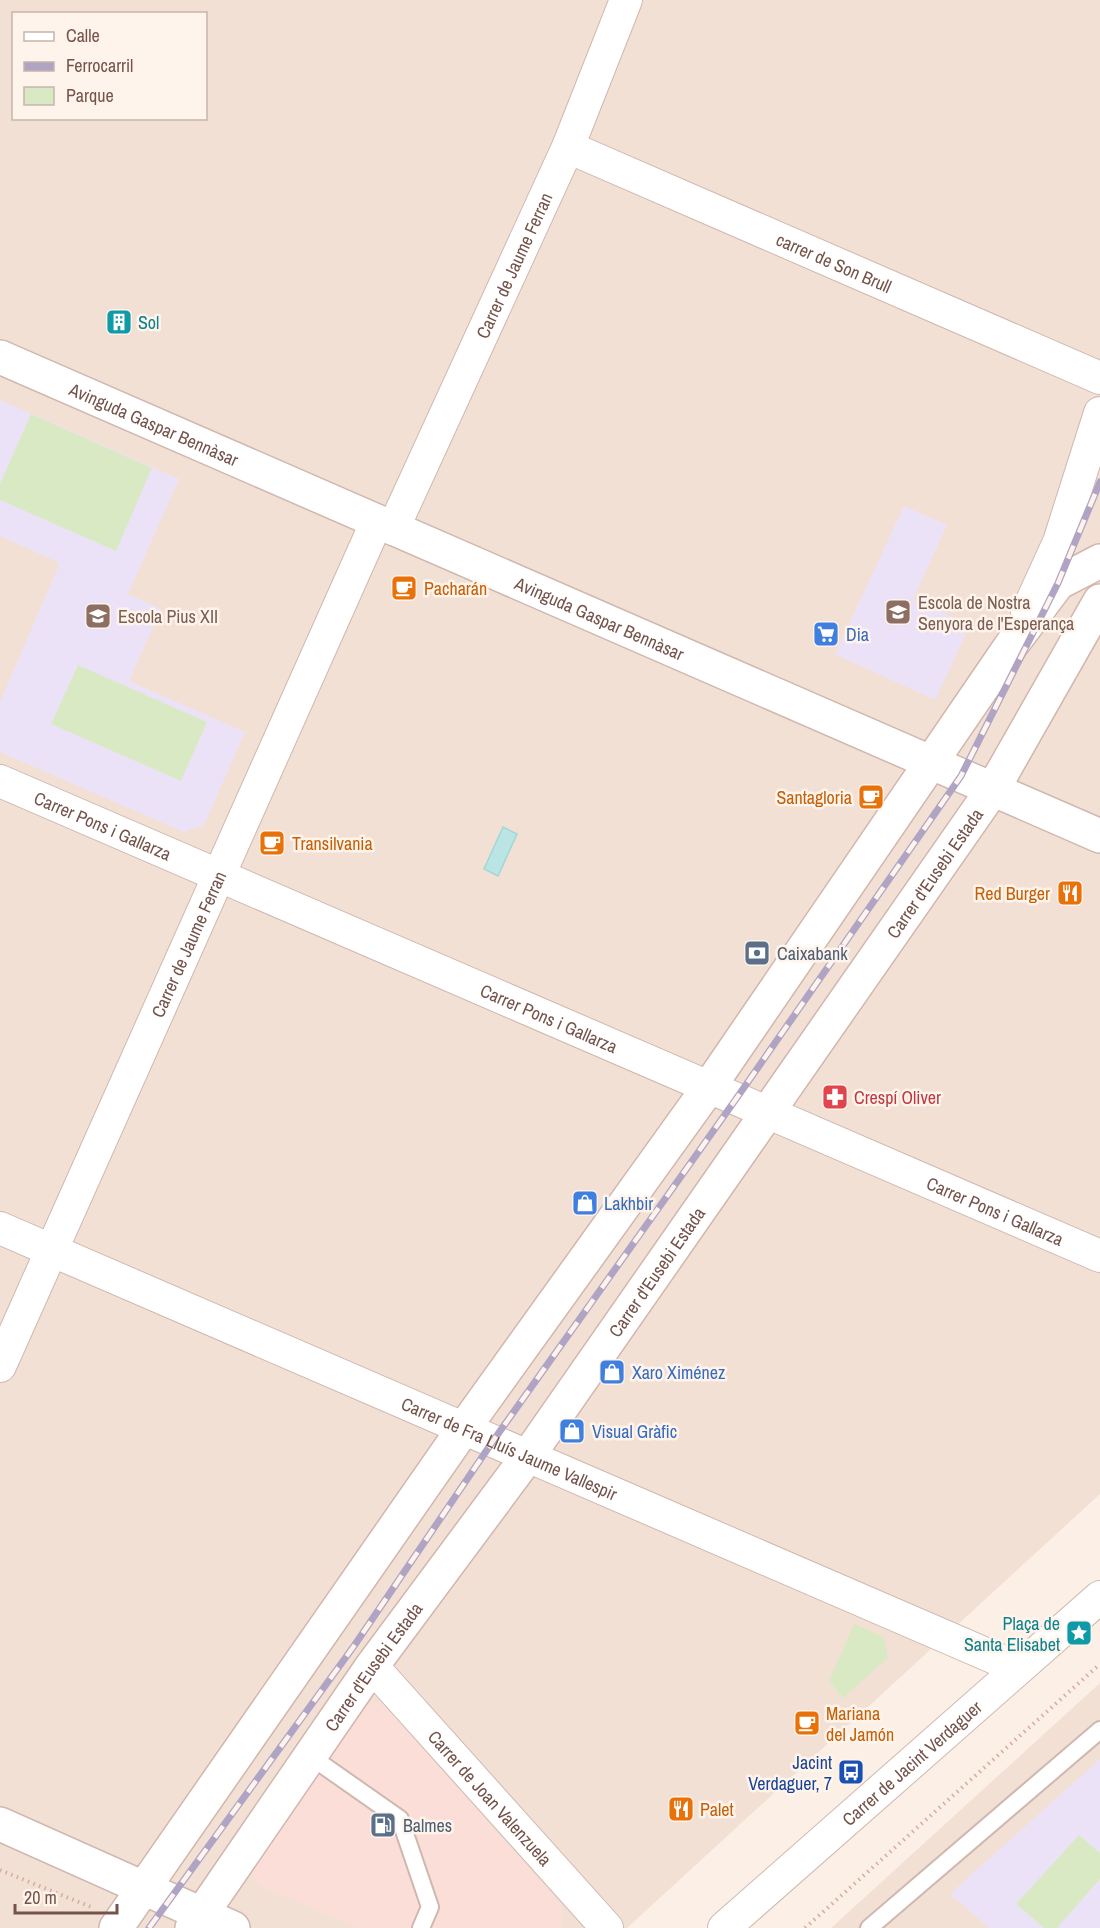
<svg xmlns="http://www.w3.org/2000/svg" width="1100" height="1928" viewBox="0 0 1100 1928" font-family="'Archivo Narrow',sans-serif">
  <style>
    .residential { fill: #f3e0d4; fill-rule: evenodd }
    .commercial { fill: #fcded9 }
    .education { fill: #ece2f8 }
    .green { fill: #d9e9c4 }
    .water { fill: #bae5e4; stroke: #a1d7d6; stroke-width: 1.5 }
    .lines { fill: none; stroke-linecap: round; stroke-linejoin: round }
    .service-casing { stroke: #cfb8af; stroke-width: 20 }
    .minor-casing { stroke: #cfb8af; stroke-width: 34 }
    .tertiary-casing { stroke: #cfb8af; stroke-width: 36 }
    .secondary-casing { stroke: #d2b6ac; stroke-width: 36 }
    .path { stroke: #d6aca1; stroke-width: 4; stroke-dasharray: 1.5 4.5; stroke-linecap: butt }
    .service { stroke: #fff; stroke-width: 16 }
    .minor { stroke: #fff; stroke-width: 32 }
    .tertiary { stroke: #fff; stroke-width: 33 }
    .secondary { stroke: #fff; stroke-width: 33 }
    .rail-casing { stroke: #b0a4c5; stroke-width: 7 }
    .rail { stroke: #fff4eb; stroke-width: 4.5; stroke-dasharray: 14; stroke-linecap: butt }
    .labels { text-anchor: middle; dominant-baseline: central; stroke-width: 5; stroke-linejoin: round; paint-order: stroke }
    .street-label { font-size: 18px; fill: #74534b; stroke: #fff4eb }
    .culture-label { font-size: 18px; fill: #0d838f; stroke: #fff4eb; text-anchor: start }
    .food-label { font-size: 18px; fill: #c56008; stroke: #fff4eb; text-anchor: start }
    .education-label { font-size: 18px; fill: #785e54; stroke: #fff4eb; text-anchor: start }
    .shop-label { font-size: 18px; fill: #366cbe; stroke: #fff4eb; text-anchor: start }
    .service-label { font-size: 18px; fill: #4e5e75; stroke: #fff4eb; text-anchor: start }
    .health-label { font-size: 18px; fill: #be3a42; stroke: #fff4eb; text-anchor: start }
    .transit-label { font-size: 18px; fill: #164399; stroke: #fff4eb; text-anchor: end }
  </style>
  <rect width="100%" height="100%" fill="#fcefe5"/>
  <path class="residential" d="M0,0H1100V1494L627,1928H0ZM14,14H206V118H14Z
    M1100,1683V1928H831Z"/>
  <path class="commercial" d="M364,1702L383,1704L562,1906L561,1928H358L257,1884L249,1863Z"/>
  <path class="education" d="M0,400L179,479L128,594L161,609L129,681L245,732L204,825L184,832L0,752V702L60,563L0,536Z
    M904,506L947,525L913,599L970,625L935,700L835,654Z
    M1100,1759V1928H989L950,1894Z"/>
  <path class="green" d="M31,414L152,468L116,551L0,500V484Z
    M78,665L207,722L181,781L51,724Z
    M854,1624L884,1637L888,1658L843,1698L829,1681Z
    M1079,1835L1100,1853V1879L1057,1928H1044L1016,1904Z"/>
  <path class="water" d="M503,827L517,834L498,876L484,869Z"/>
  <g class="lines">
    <defs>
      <path id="service" d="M310,1756L400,1819L430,1907L421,1928
        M869,1928L1100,1730"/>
      <g id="minor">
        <path id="s1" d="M568,147L1100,378"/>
        <path id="s2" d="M393,529L568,147L626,0"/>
        <path d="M1027,612L1059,542L1100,413"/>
        <path id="s3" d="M0,781L1100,1256"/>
        <path id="s4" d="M0,1228L1018,1668"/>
        <path id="s5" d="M0,1366L377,521"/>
        <path id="s6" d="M372,1666L607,1928"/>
        <path id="s7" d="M724,1928L1100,1597"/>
      </g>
      <g id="tertiary">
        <path id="s8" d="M0,357L1100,836"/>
        <path d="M0,1824L233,1928"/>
      </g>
      <g id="secondary">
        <path d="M116,1928L464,1428L709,1087L1010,647L1058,583L1100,561"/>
        <path id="s9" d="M192,1928L372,1666L528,1456L993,789L1100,601"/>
      </g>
    </defs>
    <use href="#service" class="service-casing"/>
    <use href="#minor" class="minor-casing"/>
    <use href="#tertiary" class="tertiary-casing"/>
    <use href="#secondary" class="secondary-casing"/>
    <path class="path" d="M0,1870L91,1907
      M805,1928L1100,1664"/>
    <use href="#service" class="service"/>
    <use href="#minor" class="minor"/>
    <use href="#tertiary" class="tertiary"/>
    <use href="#secondary" class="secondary"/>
    <defs>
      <path id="rail" d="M149,1928L354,1646L493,1441L736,1099L961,776L1058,583L1100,482"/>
    </defs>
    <use href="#rail" class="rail-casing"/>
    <use href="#rail" class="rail"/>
  </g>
  <defs>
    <symbol id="building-square" viewBox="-11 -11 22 22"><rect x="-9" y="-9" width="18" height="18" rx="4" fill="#0f9aa8" stroke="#fff4eb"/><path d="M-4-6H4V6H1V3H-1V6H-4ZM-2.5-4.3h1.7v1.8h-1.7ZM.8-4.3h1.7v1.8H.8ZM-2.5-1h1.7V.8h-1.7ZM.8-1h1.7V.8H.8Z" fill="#fff"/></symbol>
    <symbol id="cafe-square" viewBox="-11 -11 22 22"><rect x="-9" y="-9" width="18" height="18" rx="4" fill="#e8710a" stroke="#fff4eb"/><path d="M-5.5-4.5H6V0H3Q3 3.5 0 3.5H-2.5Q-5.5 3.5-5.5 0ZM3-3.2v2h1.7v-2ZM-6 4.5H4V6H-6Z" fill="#fff"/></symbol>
    <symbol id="school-square" viewBox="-11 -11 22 22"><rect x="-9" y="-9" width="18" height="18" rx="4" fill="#8d6e63" stroke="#fff4eb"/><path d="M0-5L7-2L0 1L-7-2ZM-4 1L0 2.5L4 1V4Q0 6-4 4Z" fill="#fff"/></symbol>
    <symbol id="supermarket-square" viewBox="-11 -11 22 22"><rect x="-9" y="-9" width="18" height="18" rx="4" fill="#3f7fe0" stroke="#fff4eb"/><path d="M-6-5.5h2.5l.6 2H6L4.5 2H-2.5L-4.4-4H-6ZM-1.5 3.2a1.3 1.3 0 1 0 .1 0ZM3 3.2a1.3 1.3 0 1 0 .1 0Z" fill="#fff"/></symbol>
    <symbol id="restaurant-square" viewBox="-11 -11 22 22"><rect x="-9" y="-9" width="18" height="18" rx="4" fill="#e8710a" stroke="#fff4eb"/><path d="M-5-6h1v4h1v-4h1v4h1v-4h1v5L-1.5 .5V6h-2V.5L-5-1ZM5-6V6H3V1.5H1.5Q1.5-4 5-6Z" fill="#fff"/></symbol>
    <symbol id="bank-square" viewBox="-11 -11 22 22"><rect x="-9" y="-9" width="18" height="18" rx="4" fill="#5c6f8a" stroke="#fff4eb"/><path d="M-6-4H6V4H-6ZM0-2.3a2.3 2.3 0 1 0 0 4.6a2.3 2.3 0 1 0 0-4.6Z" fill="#fff"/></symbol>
    <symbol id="pharmacy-square" viewBox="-11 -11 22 22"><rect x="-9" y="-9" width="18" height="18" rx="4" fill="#e0444e" stroke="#fff4eb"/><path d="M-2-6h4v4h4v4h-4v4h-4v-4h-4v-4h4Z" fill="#fff"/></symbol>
    <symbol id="shop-square" viewBox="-11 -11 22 22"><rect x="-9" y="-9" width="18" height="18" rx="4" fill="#3f7fe0" stroke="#fff4eb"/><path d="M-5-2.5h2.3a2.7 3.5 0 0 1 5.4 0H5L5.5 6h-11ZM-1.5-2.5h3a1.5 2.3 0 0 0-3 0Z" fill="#fff"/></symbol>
    <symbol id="sight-square" viewBox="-11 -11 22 22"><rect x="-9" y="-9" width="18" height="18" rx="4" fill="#0f9aa8" stroke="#fff4eb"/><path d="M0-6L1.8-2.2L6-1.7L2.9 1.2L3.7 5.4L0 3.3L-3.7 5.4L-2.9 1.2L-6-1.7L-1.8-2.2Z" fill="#fff"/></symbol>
    <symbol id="bus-square" viewBox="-11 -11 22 22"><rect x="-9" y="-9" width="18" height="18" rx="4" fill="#1a4fb4" stroke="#fff4eb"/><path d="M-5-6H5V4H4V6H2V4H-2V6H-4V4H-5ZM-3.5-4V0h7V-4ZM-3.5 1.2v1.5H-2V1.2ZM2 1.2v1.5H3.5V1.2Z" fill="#fff"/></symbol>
    <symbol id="fuel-square" viewBox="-11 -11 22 22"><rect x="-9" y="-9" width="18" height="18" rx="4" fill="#5c6f8a" stroke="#fff4eb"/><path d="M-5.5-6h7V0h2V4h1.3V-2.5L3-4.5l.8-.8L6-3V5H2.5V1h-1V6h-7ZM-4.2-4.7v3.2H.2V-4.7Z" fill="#fff"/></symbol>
  </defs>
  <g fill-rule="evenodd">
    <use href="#building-square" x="104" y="307" width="30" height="30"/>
    <use href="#cafe-square" x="389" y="573" width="30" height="30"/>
    <use href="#school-square" x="883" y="597" width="30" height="30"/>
    <use href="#school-square" x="83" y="601" width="30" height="30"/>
    <use href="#supermarket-square" x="811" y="619" width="30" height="30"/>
    <use href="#cafe-square" x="856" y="782" width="30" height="30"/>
    <use href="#cafe-square" x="257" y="828" width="30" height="30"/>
    <use href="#restaurant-square" x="1055" y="878" width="30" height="30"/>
    <use href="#bank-square" x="742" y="938" width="30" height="30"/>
    <use href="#pharmacy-square" x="820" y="1082" width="30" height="30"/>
    <use href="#shop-square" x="570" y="1188" width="30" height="30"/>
    <use href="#shop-square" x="597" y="1357" width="30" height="30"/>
    <use href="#shop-square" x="557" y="1416" width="30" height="30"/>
    <use href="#sight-square" x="1064" y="1618" width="30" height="30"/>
    <use href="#cafe-square" x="792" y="1708" width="30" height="30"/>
    <use href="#bus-square" x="836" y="1757" width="30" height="30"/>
    <use href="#restaurant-square" x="666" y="1794" width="30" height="30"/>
    <use href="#fuel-square" x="368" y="1810" width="30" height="30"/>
  </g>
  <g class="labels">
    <g class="street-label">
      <text stroke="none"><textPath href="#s1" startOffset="290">carrer de Son Brull</textPath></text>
      <text stroke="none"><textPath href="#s2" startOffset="290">Carrer de Jaume Ferran</textPath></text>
      <text stroke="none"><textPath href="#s8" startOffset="168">Avinguda Gaspar Bennàsar</textPath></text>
      <text stroke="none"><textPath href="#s8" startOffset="654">Avinguda Gaspar Bennàsar</textPath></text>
      <text stroke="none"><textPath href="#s3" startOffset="112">Carrer Pons i Gallarza</textPath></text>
      <text stroke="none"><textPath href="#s9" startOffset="1290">Carrer d'Eusebi Estada</textPath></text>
      <text stroke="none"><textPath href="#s5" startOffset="462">Carrer de Jaume Ferran</textPath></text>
      <text stroke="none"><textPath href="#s3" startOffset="598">Carrer Pons i Gallarza</textPath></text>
      <text stroke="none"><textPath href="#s3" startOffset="1084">Carrer Pons i Gallarza</textPath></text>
      <text stroke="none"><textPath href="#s9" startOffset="804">Carrer d'Eusebi Estada</textPath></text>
      <text stroke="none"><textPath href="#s4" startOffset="555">Carrer de Fra Lluís Jaume Vallespir</textPath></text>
      <text stroke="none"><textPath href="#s9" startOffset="318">Carrer d'Eusebi Estada</textPath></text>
      <text stroke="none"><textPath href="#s7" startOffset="250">Carrer de Jacint Verdaguer</textPath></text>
      <text stroke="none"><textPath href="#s6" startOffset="177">Carrer de Joan Valenzuela</textPath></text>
    </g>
    <g class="culture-label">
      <text x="138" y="322">Sol</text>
      <text x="1060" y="1623" text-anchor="end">Plaça de<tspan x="1060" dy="21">Santa Elisabet</tspan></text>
    </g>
    <g class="food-label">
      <text x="424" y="588">Pacharán</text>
      <text x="852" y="797" text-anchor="end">Santagloria</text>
      <text x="292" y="843">Transilvania</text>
      <text x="1050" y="893" text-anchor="end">Red Burger</text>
      <text x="826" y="1713">Mariana<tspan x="826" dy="21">del Jamón</tspan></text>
      <text x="700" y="1809">Palet</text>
    </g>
    <g class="education-label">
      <text x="918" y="602">Escola de Nostra<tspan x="918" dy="21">Senyora de l'Esperança</tspan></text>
      <text x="118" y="616">Escola Pius XII</text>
    </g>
    <g class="shop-label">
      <text x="846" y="634">Dia</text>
      <text x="604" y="1203">Lakhbir</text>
      <text x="632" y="1372">Xaro Ximénez</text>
      <text x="592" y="1431">Visual Gràfic</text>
    </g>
    <g class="service-label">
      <text x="777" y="953">Caixabank</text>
      <text x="403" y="1825">Balmes</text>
    </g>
    <g class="health-label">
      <text x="854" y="1097">Crespí Oliver</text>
    </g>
    <g class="transit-label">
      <text x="832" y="1762">Jacint<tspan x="832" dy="21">Verdaguer, 7</tspan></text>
    </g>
  </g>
  <rect x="12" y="12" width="195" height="108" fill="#fff4eb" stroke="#c7b4ab" stroke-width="1.5"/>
  <rect x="24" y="32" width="30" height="9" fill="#ffffff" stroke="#c7b4ab" stroke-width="1.5"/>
  <text x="66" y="42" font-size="18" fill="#74534b">Calle</text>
  <rect x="24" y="62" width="30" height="9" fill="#b0a4c5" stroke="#c7b4ab" stroke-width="1.5"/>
  <text x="66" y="72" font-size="18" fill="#74534b">Ferrocarril</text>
  <rect x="24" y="87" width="30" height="18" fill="#d9e9c4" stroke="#c7b4ab" stroke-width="1.5"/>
  <text x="66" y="102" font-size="18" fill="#74534b">Parque</text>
  <path d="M15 1904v9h102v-9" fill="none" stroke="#74534b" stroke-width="3"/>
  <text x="24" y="1904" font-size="18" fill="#74534b" stroke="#fff4eb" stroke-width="4.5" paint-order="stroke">20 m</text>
</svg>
